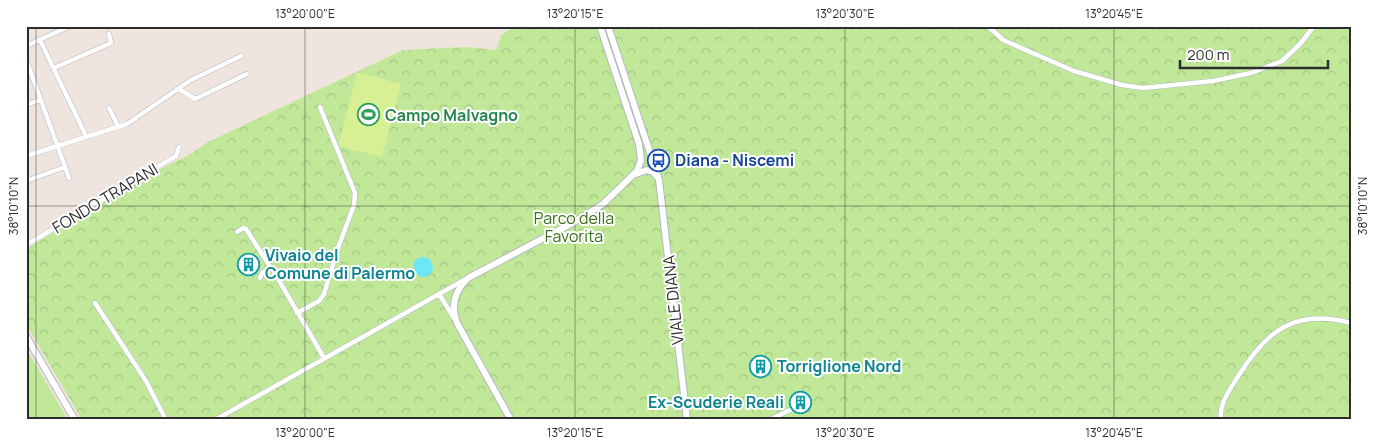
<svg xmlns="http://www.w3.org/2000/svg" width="1377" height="446" viewBox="0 0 1377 446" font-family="Manrope,sans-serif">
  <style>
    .forest { fill: url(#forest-crowns) }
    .garden { fill: #c0e898 }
    .pitch { fill: #d7f093 }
    .water { fill: #6ce7f6 }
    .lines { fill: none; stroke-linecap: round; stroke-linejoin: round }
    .street-casing { stroke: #b2b7c1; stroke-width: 5.5 }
    .secondary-casing { stroke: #b2b7c1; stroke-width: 8 }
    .street { stroke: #fff; stroke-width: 4.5 }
    .secondary { stroke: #fff; stroke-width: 6 }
    .ticks { fill: none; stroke: #2d2d2d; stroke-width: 1; stroke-opacity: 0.45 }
    .labels { text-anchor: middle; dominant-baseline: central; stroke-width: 4; stroke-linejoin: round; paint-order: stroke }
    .leisure-label { font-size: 16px; font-weight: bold; fill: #27864d; stroke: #fff; text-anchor: start }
    .transit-label { font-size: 16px; font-weight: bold; fill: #164399; stroke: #fff; text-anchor: start }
    .street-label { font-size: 16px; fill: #2d2d2d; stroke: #fff }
    .park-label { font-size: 16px; fill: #377016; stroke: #fff }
    .culture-label { font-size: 16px; font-weight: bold; fill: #0d838f; stroke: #fff; text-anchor: start }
    .neatline { fill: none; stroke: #2d2d2d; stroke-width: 2 }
    .ticks-label { font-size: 12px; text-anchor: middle; fill: #2d2d2d }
  </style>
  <defs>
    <pattern id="forest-crowns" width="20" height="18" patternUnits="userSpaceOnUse" patternTransform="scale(1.25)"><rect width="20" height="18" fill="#c0e898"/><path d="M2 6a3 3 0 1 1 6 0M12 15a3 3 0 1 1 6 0" fill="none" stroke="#a5c783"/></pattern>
  </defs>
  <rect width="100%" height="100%" fill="#efe5de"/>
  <path class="forest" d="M516,26H1351V420H82L26,324V249L156,171L189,155L208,142L403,50L466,47L496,50L501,35Z"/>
  <path class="garden" d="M26,348L68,420H26Z"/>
  <path class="pitch" d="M357,72L401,84L382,157L338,146Z"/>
  <path class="water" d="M413 267a10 10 0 1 1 20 0a10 10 0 1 1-20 0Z"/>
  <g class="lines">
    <defs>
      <path id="street" d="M988,26L1003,40L1074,71L1122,85L1143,88L1213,81L1251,73L1282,61L1300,44L1314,26
        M40,40L86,136
        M26,46L70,26
        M26,59L69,178
        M54,68L111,43L109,34
        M179,89L195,99L247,74
        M26,105L40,100
        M109,108L118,126
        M26,156L127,124L191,80L241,56
        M26,181L65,167
        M237,232L243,228L246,229L271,268
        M26,245L176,156L179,147
        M260,278L262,273L271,268L273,270L324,358
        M439,294L454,318
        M95,303L146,381L166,420
        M297,313L319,301L324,294L338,248L354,205L355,193L320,107
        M215,420L464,280
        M769,420L790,410
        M1221,420C1219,404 1229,391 1237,378C1266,331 1294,308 1351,323"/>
      <path id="secondary" d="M608,26L659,180L687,420
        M636,174L647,170L653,172L657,177
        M26,336L75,420
        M511,420L457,323C450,306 455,291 468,278L576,221L603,204L637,171L641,160L639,144L600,26"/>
    </defs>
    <use href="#street" class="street-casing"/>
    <use href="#secondary" class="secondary-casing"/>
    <use href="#street" class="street"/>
    <use href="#secondary" class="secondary"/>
  </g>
  <path class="ticks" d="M36,26V420M305,26V420M575,26V420M845,26V420M1114,26V420M26,206H1351"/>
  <defs>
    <symbol id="stadium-ring" viewBox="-11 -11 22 22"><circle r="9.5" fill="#fff" stroke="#2e9e5b" stroke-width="1.5"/><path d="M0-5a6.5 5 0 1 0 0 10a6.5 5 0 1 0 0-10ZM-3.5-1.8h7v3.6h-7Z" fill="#2e9e5b"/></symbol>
    <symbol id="bus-ring" viewBox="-11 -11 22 22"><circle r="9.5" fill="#fff" stroke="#1a4fb4" stroke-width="1.5"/><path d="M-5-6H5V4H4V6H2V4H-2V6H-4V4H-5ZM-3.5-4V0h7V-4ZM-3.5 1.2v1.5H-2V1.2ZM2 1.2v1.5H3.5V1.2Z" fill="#1a4fb4"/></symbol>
    <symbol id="building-ring" viewBox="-11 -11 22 22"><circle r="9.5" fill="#fff" stroke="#0f9aa8" stroke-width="1.5"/><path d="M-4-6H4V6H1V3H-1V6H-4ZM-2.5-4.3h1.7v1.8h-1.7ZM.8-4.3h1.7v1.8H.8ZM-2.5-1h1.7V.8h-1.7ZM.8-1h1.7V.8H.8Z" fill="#0f9aa8"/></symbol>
  </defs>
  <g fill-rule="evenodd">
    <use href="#stadium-ring" x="356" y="102" width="25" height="25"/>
    <use href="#bus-ring" x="646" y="148" width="25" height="25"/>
    <use href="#building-ring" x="236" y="252" width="25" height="25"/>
    <use href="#building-ring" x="748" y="354" width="25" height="25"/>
    <use href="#building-ring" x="788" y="390" width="25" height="25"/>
  </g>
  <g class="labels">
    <g class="leisure-label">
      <text x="385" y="115">Campo Malvagno</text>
    </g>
    <g class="transit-label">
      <text x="675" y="160">Diana - Niscemi</text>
    </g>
    <g class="street-label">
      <text transform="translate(105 198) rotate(-31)">FONDO TRAPANI</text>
      <text transform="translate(673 300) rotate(-96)">VIALE DIANA</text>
    </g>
    <g class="park-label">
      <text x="574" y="218">Parco della<tspan x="574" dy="18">Favorita</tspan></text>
    </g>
    <g class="culture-label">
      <text x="265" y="255">Vivaio del<tspan x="265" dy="18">Comune di Palermo</tspan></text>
      <text x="777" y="366">Torriglione Nord</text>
      <text x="784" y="402" text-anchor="end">Ex-Scuderie Reali</text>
    </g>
  </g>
  <rect width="1377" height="446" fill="none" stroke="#ffffff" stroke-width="55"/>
  <path d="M1180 60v8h148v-8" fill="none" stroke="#2d2d2d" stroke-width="2.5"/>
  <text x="1187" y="60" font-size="15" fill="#2d2d2d" stroke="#ffffff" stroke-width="4" paint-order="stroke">200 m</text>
  <rect x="28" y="28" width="1322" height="390" class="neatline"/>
  <g class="ticks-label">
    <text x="305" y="18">13°20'00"E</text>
    <text x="575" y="18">13°20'15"E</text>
    <text x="845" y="18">13°20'30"E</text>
    <text x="1114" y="18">13°20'45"E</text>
    <text transform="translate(14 206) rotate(-90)" y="4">38°10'10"N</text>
    <text transform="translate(1363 206) rotate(-90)" y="4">38°10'10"N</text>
    <text x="305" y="437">13°20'00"E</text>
    <text x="575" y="437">13°20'15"E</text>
    <text x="845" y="437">13°20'30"E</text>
    <text x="1114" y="437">13°20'45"E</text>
  </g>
</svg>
